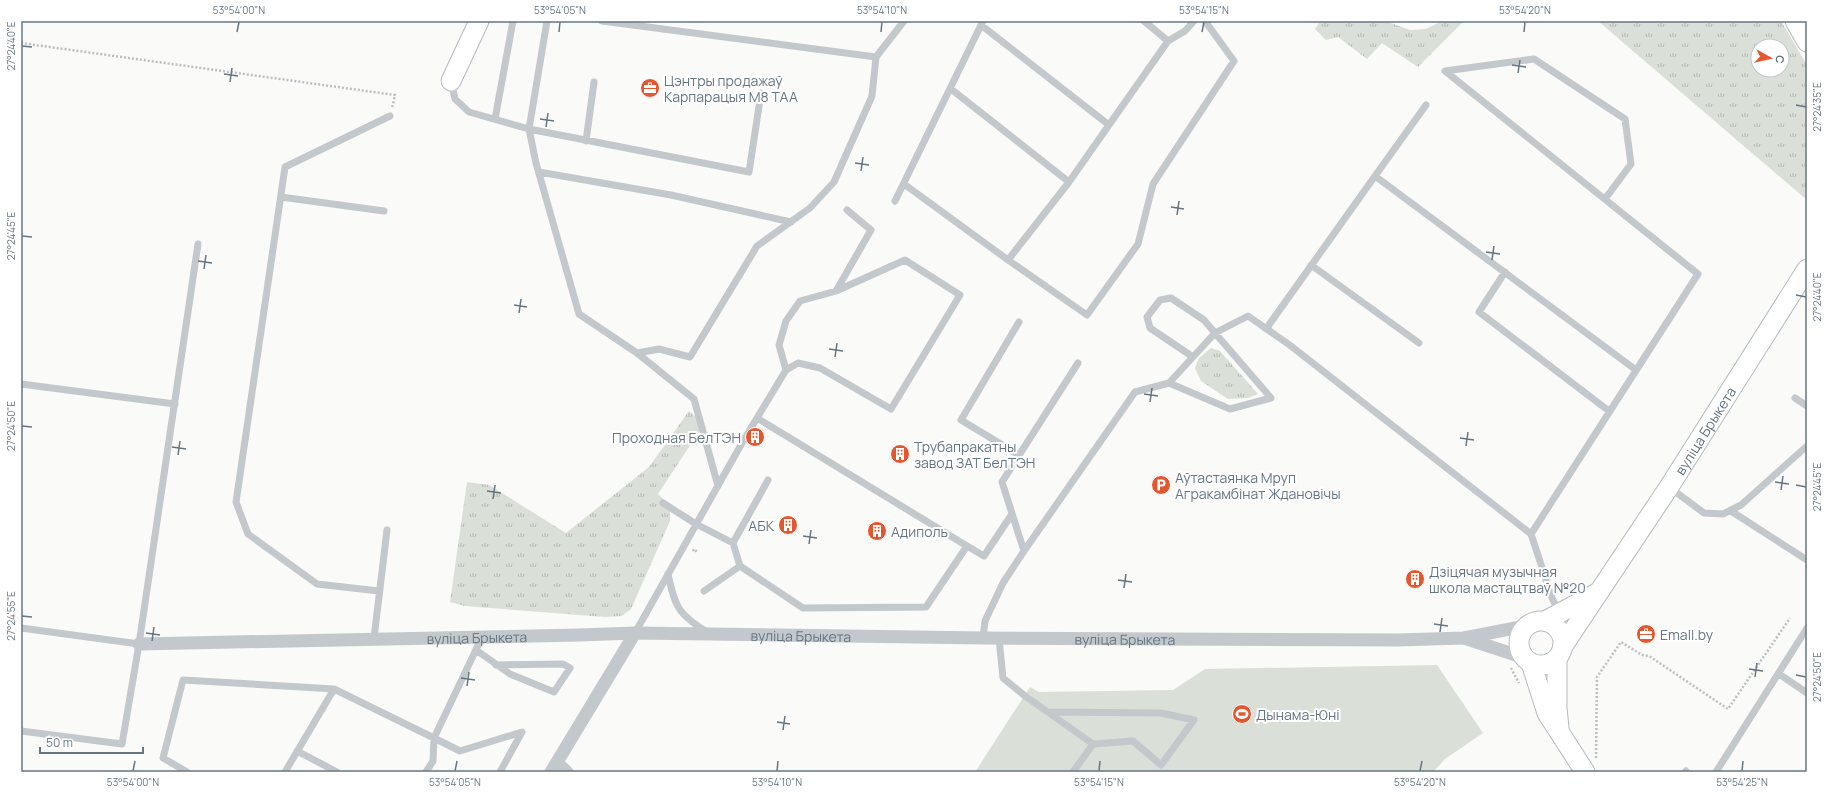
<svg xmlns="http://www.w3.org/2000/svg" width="1828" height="793" viewBox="0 0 1828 793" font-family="Manrope,sans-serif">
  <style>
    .grass { fill: url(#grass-tufts); fill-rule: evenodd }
    .garden { fill: #dadfd7 }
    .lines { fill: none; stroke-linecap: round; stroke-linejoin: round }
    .secondary-casing { stroke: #b3babf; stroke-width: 21 }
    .path { stroke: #bbbfc2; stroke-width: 2.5; stroke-dasharray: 2 2; stroke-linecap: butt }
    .lane { stroke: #c3c8cc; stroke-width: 7 }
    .street { stroke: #c3c8cc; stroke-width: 13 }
    .secondary { stroke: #fff; stroke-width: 19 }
    .ticks { fill: none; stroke: #657683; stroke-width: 1.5 }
    .labels { text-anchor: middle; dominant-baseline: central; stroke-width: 4; stroke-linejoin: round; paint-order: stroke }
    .poi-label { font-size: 14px; fill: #657683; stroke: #fff; text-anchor: start }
    .street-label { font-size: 14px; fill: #657683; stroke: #fff }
    .neatline { fill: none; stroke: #657683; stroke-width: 1.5 }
    .ticks-label { font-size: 10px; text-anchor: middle; fill: #657683 }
  </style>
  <defs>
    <pattern id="grass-tufts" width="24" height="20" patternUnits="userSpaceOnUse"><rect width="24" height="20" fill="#dadfd7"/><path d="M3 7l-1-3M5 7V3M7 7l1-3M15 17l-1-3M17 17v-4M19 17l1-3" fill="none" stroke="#b4b9b4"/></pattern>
  </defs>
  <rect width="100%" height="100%" fill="#fafaf8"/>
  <path class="grass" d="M1320,21H1385L1410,30L1426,29L1442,21H1464L1418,67L1382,43L1367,59L1338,37L1326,40L1315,29Z
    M1598,21H1781L1807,65V200ZM1758,46H1782V70H1758Z
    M1211,348L1220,351L1258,394L1248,398L1228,399L1201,381L1195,368L1199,358Z
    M689,411L704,424L658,494L670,505V521L631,609L622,616L605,617L465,606L450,602L467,482L489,485L566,533L649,467Z"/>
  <path class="garden" d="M1437,665L1483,733L1445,759L1433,772H975L1030,687L1039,692L1173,690L1205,669Z"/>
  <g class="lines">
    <defs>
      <g id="secondary">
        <path d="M1795,21L1807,42"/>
        <path d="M451,81L479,21"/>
        <path d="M1545,621L1597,593"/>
        <circle cx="1541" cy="643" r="22"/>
        <path id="s2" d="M1563,646L1669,487L1807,269"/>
        <path d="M1557,659V708L1559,728"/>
        <path d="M1531,663L1547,713L1585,772"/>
      </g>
    </defs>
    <use href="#secondary" class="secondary-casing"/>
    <path class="path" d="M21,43L395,95L392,108
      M693,551L694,549L697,552
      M1511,668L1519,683
      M1596,758L1597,677L1621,642L1642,655L1649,656L1728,709L1790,618"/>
    <path class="lane" d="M547,21L529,129L536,163L579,314L637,353L694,399L718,486
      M602,21L876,57L904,21
      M1144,21L1168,41L1185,31L1194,21
      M981,25L1109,125L1069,182L1008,260L1087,315L1138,244L1153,184L1234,61L1205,21
      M451,81L455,99L469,112L529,129L749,172L761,93
      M951,89L1069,182
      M495,119L513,21
      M1109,125L1168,41
      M586,141L594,82
      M539,172L671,195L791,222
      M1375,176L1426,105
      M904,184L1008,260
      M281,197L384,211
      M895,201L983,21
      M1311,265L1419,343
      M1505,272L1479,312L1609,411
      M1266,329L1375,176L1636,370
      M637,353L659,349L690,357L757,246L810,208L834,182L872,96L876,57
      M1193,357L1150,328L1147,317L1160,300L1171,298L1204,320L1215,333L1248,316L1291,346L1531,534L1552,598L1559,612
      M786,370L798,363L820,368L891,409L960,295L905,260L836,291
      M21,384L175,404
      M1795,398L1807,406
      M757,418L967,546
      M1019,455L961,420L1019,322
      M1669,487L1704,513L1723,514L1741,505L1807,446
      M663,503L696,524L733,543L740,566L803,608L926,607L967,546L984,556L1012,514
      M1731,511L1807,560
      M1531,534L1698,274L1445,71L1534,59L1625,119L1631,164L1605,199
      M733,543L768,480
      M1024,551L1002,482L1078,363
      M668,574C675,607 678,614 707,632
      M379,591L317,584L248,534L236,502L285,167L390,116
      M704,591L740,566
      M21,628L139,644
      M635,633L742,443L786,370L779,345L786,321L800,301L836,291L871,230L847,210
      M374,638L387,530
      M983,638L985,621L1003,583L1024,551L1135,392L1169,383L1230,409L1271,398L1215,333L1169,383
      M999,638L1003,678L1025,696L1093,744L1073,772
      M476,650L510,674L554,692L570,668L563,664L496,665
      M1779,674L1807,693
      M1048,712L1161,713L1194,720L1161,765L1133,741L1093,744
      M21,731L122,744L139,644L198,244
      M297,751L337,772
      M187,772L163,758L183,680L334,689
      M285,772L334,689L434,738L482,637
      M426,772L433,761L434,738L460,751L522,732L500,772
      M1685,772L1686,771
      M1716,772L1807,628"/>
    <g class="street">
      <path d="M1464,638L1525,658"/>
      <path id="s1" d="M139,644L580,635L635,633L983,638L1397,640L1464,638L1530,625"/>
      <path d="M557,763L567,772"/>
      <path d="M551,772L635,633"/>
    </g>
    <use href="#secondary" class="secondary"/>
  </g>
  <path class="ticks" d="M237,32L239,22M559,32L560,22M881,32L882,22M1202,32L1204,22M1524,32L1525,22M22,46L32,47M1512,65L1526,67M1518,73L1520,60M224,74L238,76M230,82L232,68M1796,105L1806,107M540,119L554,121M546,127L548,113M855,163L869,165M861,171L863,157M1171,207L1184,209M1177,215L1179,201M22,236L32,237M1486,252L1500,254M1492,260L1494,246M198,261L212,263M204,269L206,255M1796,295L1806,297M514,305L527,307M519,313L521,299M829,349L843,351M835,357L837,343M1144,394L1158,396M1150,402L1152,388M22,426L32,427M1460,438L1474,440M1466,446L1468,432M172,447L186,449M178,455L180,441M1775,482L1789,484M1796,485L1806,487M1781,490L1783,476M487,491L501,493M493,499L495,485M803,536L817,538M809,544L811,530M1118,580L1132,582M1124,588L1126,574M22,616L32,617M1434,624L1448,626M1440,632L1442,618M146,633L160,635M152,641L154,627M1749,669L1763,671M1796,675L1806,677M1755,677L1757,663M461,678L475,680M467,686L469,672M777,722L790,724M783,730L785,716M133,771L135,761M455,771L457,761M777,771L778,761M1099,771L1100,761M1420,771L1422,761M1742,771L1743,761"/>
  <defs>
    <symbol id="office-disc" viewBox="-11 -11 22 22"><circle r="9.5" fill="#e4572e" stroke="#fff"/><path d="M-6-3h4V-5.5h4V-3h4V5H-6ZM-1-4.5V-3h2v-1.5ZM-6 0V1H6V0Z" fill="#fff"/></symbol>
    <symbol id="building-disc" viewBox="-11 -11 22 22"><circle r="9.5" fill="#e4572e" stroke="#fff"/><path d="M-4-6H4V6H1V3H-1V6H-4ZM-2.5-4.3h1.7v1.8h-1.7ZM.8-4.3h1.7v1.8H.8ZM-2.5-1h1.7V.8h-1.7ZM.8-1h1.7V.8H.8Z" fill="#fff"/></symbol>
    <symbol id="parking-disc" viewBox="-11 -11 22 22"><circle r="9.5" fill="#e4572e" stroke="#fff"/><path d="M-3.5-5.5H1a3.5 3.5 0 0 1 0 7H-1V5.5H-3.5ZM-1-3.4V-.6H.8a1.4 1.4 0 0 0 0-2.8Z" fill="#fff"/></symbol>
    <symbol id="stadium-disc" viewBox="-11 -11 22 22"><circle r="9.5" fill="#e4572e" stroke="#fff"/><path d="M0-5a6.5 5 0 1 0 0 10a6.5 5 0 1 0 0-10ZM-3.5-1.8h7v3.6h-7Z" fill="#fff"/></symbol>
  </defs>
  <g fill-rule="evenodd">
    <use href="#office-disc" x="639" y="77" width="22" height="22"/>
    <use href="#building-disc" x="744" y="426" width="22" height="22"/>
    <use href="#building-disc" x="889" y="443" width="22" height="22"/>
    <use href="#parking-disc" x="1150" y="474" width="22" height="22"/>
    <use href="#building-disc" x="777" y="514" width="22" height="22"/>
    <use href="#building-disc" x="866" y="520" width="22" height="22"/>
    <use href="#building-disc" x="1404" y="568" width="22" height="22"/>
    <use href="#office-disc" x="1635" y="623" width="22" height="22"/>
    <use href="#stadium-disc" x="1231" y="703" width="22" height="22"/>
  </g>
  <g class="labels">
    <g class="poi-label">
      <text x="664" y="80">Цэнтры продажаў<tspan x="664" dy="16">Карпарацыя М8 ТАА</tspan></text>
      <text x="741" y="437" text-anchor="end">Проходная БелТЭН</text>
      <text x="914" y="446">Трубапракатны<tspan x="914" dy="16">завод ЗАТ БелТЭН</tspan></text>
      <text x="1175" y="477">Аўтастаянка Мруп<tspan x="1175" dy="16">Агракамбінат Ждановічы</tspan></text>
      <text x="774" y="525" text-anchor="end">АБК</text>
      <text x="891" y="531">Адиполь</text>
      <text x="1429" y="571">Дзіцячая музычная<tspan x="1429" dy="16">школа мастацтваў №20</tspan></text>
      <text x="1660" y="634">Emall.by</text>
      <text x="1256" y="714">Дынама-Юні</text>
    </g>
    <g class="street-label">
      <text stroke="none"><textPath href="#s2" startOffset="258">вуліца Брыкета</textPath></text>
      <text stroke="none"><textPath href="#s1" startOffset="662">вуліца Брыкета</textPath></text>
      <text stroke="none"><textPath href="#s1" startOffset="338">вуліца Брыкета</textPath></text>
      <text stroke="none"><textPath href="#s1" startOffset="986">вуліца Брыкета</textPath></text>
    </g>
  </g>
  <rect width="1828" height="793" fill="none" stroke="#ffffff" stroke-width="44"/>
  <g transform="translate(1770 58) rotate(98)"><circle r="19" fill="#ffffff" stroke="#c1c8cd"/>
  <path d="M0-3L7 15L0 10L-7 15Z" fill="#e4572e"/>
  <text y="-6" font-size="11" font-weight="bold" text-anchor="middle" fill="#657683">С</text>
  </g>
  <path d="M40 747v6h103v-6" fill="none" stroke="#657683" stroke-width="2"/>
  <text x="46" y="747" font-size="12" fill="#657683" stroke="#ffffff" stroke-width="3" paint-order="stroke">50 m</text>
  <rect x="22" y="22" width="1784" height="749" class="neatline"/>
  <g class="ticks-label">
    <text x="239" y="14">53°54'00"N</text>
    <text x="560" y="14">53°54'05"N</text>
    <text x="882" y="14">53°54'10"N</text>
    <text x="1204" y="14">53°54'15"N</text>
    <text x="1525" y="14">53°54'20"N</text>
    <text transform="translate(11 46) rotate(-90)" y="4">27°24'40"E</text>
    <text transform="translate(1817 107) rotate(-90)" y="4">27°24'35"E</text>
    <text transform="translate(11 236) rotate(-90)" y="4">27°24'45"E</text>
    <text transform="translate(1817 297) rotate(-90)" y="4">27°24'40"E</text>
    <text transform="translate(11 426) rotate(-90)" y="4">27°24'50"E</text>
    <text transform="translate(1817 487) rotate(-90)" y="4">27°24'45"E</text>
    <text transform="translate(11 616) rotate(-90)" y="4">27°24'55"E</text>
    <text transform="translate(1817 677) rotate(-90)" y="4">27°24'50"E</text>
    <text x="133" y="786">53°54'00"N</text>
    <text x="455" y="786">53°54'05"N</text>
    <text x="777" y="786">53°54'10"N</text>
    <text x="1099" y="786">53°54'15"N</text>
    <text x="1420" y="786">53°54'20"N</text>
    <text x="1742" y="786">53°54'25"N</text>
  </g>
</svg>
